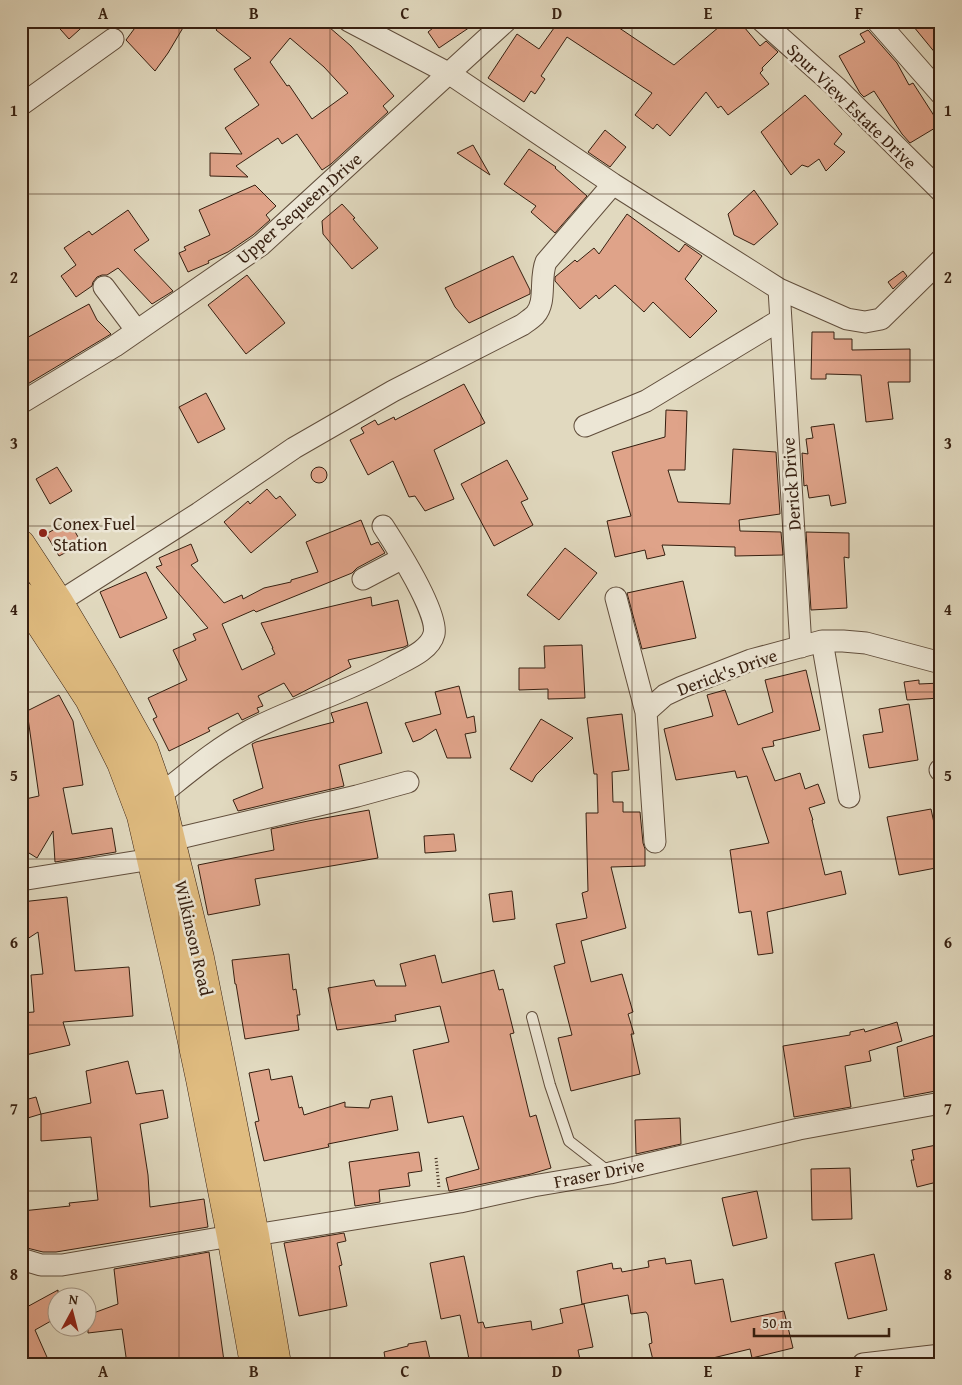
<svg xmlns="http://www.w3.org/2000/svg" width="962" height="1385" viewBox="0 0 962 1385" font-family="'Gentium Book Plus',serif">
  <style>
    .building { fill: #dfa389; stroke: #361f10; fill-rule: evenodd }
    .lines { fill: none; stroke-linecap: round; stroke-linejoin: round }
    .service-casing { stroke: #614e3c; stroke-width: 12 }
    .minor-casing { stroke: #614e3c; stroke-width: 23 }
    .primary-casing { stroke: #361f10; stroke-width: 29 }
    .path { stroke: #361f10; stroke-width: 3; stroke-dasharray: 1 2.5; stroke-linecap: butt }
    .service { stroke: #ece6d5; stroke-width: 10 }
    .minor { stroke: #ece6d5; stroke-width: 21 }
    .primary { stroke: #e0bc80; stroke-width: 28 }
    .grid { fill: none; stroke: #361f10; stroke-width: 1; stroke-opacity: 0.55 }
    .poi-dot { fill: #8f2418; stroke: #ece6d5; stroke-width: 2 }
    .labels { text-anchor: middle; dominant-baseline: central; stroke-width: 5; stroke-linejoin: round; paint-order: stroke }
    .street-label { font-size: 18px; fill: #361f10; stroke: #ece6d5 }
    .poi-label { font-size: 18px; fill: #361f10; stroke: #ece6d5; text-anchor: start }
    .neatline { fill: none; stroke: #361f10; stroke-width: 2 }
    .grid-label { font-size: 16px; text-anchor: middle; font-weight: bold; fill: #361f10 }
  </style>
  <rect width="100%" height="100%" fill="#e1d9bf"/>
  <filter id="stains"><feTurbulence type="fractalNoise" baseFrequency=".004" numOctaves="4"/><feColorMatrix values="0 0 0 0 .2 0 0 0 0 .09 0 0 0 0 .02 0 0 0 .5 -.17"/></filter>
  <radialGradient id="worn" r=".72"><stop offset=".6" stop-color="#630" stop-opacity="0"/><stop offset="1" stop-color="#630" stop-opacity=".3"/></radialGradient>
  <path class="building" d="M53,21H89L69,39Z
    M140,21H187L168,53L155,71L126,40Z
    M223,21H322L351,46L394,96L383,106L388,112L331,164L322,170L297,134L282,144L278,138L236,166L248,177L210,176V153L242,154L225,128L259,105L234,69L251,58L216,30ZM290,38L324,67L348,93L312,119L289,85L287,86L270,62Z
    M428,21H479L439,48L428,32L433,28Z
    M543,21H609L674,65L726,21H739L760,46L766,41L778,52L762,68L763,70L760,73L769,84L728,115L721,106L718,108L706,92L670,136L657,124L653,129L635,115L652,93L567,37L541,76L545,79L535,94L531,91L524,102L488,78L517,34L539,49L554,28Z
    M909,21H941V60Z
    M868,30L897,63L909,85L913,83L940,125L910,143L902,134L874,91L864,97L860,93L839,56L865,42L860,34Z
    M805,95L842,134L834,144L845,152L826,171L819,159L808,167L802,165L791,175L761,132Z
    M605,130L626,147L610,167L588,152Z
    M473,145L490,175L457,153Z
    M529,149L556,167L555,168L587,196L555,233L531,212L536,206L504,184Z
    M255,185L276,206L266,215L270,220L253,235L228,252L208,261L209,263L188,272L179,253L186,250L184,247L210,235L199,210Z
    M754,190L778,224L754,245L734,235L728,214Z
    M342,204L355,218L353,219L378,248L352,269L323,234L322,221Z
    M128,210L149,240L134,250L173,291L152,304L118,268L107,275H102L97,277L93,282L92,286L76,297L61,276L76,265L64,248L89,231L92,235Z
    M627,214L679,252L685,244L702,256L685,279L717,311L690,338L653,302L644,312L615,285L599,299L596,295L580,309L555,281V277L575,260L577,262L594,248L599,254Z
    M513,256L530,290V294L469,323L455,307L445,288Z
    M903,271L907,276L893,289L888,282Z
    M247,275L285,323L246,354L208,305Z
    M89,304L97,320L111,334L21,388V341Z
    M812,332H834V339H852V350L910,349V382H888L893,419L866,422L861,375L826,374V379H811Z
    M464,384L485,423L434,450L454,499L425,511L415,496L409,497L393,461L368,475L350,440L364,433L361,428L375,420L378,425L394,417L395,420Z
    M206,393L225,429L198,443L179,407Z
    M666,410L687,411L685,470H668L678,502L730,504L733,449L776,452L780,514L739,520L740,531L781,532L783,555L735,556V547L662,545L665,555L647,559L645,550L615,557L607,521L631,516L612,452L665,437Z
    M834,424L846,503L831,506L829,495L809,498L807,485L804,486L802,453L808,454L806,439L813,438L811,427Z
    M507,460L528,499L521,502L533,525L494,546L461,484Z
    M311 475a8 8 0 1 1 16 0a8 8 0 1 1-16 0Z
    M57,467L72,491L50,504L36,479Z
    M267,489L276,499L280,496L296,515L251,553L224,522L248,501L250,504Z
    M361,520L371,545L378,542L385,553L357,568L352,573L256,612L254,610L222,624L242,670L275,654L272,648H273L261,623L371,597L372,606L398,600L408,645L404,647L348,660L351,667L293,697L284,683L258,696L263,706L257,708L259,712L242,720L238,713L208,728L210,731L169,751L153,719L157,717L148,698L187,680L173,650L196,640L193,634L208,628L156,567L162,565L159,558L191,544L198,561L191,565L224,603L242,595L243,599L264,588L291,582V580L318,572L306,542Z
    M69,521L82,544L59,556L46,534Z
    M806,532L849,533V558L844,557L847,608L811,610Z
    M565,548L597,573L559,620L527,595Z
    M146,572L167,618L120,638L100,592Z
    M683,581L696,638L642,649L627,593Z
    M582,645L585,698L548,699V689L519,690V668H545L544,646Z
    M806,670L820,730L773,741L774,746L762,748L775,781L800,773L805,789L818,784L825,803L809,808L813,820H812L825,875L841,871L846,894L767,912L773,953L758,955L751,911L739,913L730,850L769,843L747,776L737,778L735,771L676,780L664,729L713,716L707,695L725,690L738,725L773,712L765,680Z
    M919,680V684L941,683V698L907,700L904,682Z
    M459,686L467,718L474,716L476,732L465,734L471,758H447L436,729L421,739L413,742L405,723L441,714L435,692Z
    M59,695L73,721L83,785L63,788L72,834L112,828L116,852L55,862L53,831L37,858L21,848V800L39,796L27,711Z
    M367,702L382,753L339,765L344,786L238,811L233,800L263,788L252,744L256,742L334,722L331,713Z
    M909,704L918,760L869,768L863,735L883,732L879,709Z
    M622,714L629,770L612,772L613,802H623V812H640L643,843L645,849V866L611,867L626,928L581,941L591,982L622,974L633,1012L628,1014L634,1034H631L640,1074L571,1091L558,1038L572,1035L554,966L565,963L556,924L587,918L582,893L588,891L586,813H598L597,774H594L587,718Z
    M541,719L573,738L536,775L532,782L510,769Z
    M931,809L934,823L941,821V867L899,875L887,817Z
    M369,810L378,858L255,879L260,905L208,915L198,865L274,850L271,829L308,821Z
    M454,834L456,851L425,853L424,836Z
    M512,891L515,919L493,922L489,894Z
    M67,897L75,971L129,967L133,1016L63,1022L70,1045L21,1056V1013L34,1012L31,975L43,974L38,932L21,943V902Z
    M289,954L293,990L296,989L300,1015H297L299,1030L245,1039L236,984H235L232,960Z
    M435,955L442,983L494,970L499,990L503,989L514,1033L510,1034L530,1117L536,1115L551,1168L531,1174L449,1191L446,1178L479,1169L463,1116L428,1123L413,1050L449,1042L440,1006L395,1015L396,1021L337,1030L328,988L374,980L376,986H406L400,964Z
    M897,1022L902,1041L869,1051L871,1061L845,1066L851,1107L794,1117L783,1046L850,1035V1032L864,1029L865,1032Z
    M941,1033V1090L904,1097L897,1047Z
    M128,1061L136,1094L163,1090L168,1118L140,1124L148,1175L150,1207L204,1199L208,1227L56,1252H43L27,1248L22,1211L70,1206L69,1203L98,1200L91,1137L41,1141V1114L91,1103L86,1071Z
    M269,1069L271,1080L292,1076L299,1108L302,1107L304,1115L345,1102V1107L369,1108L371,1100L392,1096L398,1130L328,1144L329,1147L264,1161L255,1122L259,1121L249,1073Z
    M36,1097L41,1114L21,1120V1101Z
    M680,1118L681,1144L636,1154L635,1120Z
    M941,1144V1181L917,1187L911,1160H914L912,1150Z
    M419,1152L422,1171L408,1173L410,1186L379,1190L380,1202L355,1206L349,1162Z
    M850,1168L852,1219L812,1220L811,1169Z
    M757,1191L767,1238L733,1246L722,1198Z
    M344,1233L346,1241L337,1243L342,1265L339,1266L347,1306L299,1316L284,1243Z
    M209,1252L224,1361L201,1364H127L122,1329L88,1333V1315L118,1304L114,1269Z
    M874,1254L887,1310L848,1319L835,1263Z
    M464,1256L478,1323L483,1322L485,1328L531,1321L532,1330L563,1323L560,1309L584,1304L593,1347L578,1350L581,1364H470L460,1315L441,1319L430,1263Z
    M665,1258L666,1264L691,1260L695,1284L723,1279L731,1322L784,1311L793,1348L752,1358L750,1349L688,1364H654L649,1344L652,1343L648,1315L646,1312L631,1314L628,1295L582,1304L577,1271L612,1263L613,1269L621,1268L622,1272L649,1267L648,1261Z
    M58,1290V1317L35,1330L50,1364H21V1301L25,1308Z
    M426,1341L431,1364H386L384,1352L408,1346V1344Z"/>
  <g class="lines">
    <defs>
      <path id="service" d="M532,1017L550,1085L569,1141L609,1172"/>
      <path id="minor" d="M349,21L450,74L613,184L779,289L847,319L865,322L881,319L941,260
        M762,21L836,87L941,191
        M877,21L941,94
        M21,105L113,39
        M104,287L137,331
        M779,289L801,647
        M21,403L115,346L261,245L506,21
        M585,426L646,401L780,320
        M363,579L403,558
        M616,598L646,712
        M59,602L199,513L294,448L393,391L522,325C526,322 531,319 535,315C547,302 539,279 546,262L613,184
        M822,641L849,797
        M940,770H941
        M160,795C188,773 217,748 249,731C295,707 345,693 391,668C405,660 430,651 434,634C439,613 396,546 383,526
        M171,840L357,796L408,782
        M655,842L646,712L665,695L682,687L751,660L822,641H843L866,643L941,663
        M21,880L152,859
        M255,1235L460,1202L533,1186L610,1173L799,1129L941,1103
        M21,1259L41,1265H62L231,1236
        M863,1364L941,1355"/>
      <path id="primary" d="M21,544L59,602L105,679L144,749L160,795L200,958L255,1235L277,1364
        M21,595L89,699L121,763L141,816L176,967L200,1079L231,1236L254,1364"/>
    </defs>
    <use href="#service" class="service-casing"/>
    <use href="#minor" class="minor-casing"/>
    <use href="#primary" class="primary-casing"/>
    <path class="path" d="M436,1158L439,1188"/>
    <use href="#service" class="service"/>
    <use href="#minor" class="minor"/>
    <use href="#primary" class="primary"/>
  </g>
  <path class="grid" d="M179,21V1364M330,21V1364M481,21V1364M632,21V1364M783,21V1364M21,194H941M21,360H941M21,526H941M21,692H941M21,859H941M21,1025H941M21,1191H941"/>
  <circle class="poi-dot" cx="43" cy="533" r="5"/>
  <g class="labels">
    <g class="street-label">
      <text transform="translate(852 106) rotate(44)">Spur View Estate Drive</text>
      <text transform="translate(299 208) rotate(-41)">Upper Sequeen Drive</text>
      <text transform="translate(791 484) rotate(-94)">Derick Drive</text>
      <text transform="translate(727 672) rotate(-20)">Derick's Drive</text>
      <text transform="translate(194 938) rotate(77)">Wilkinson Road</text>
      <text transform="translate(599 1173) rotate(-11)">Fraser Drive</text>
    </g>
    <g class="poi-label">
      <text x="53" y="523">Conex Fuel<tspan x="53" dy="21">Station</tspan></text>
    </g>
  </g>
  <rect width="962" height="1385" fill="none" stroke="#e1d9bf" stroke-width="55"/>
  <g transform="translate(72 1312) rotate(7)"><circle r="24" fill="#ece6d5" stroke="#a39686"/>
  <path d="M0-4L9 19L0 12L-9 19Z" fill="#8f2418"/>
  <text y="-8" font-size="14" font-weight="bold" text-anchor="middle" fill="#361f10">N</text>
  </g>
  <path d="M754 1328v8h135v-8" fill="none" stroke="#361f10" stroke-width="2.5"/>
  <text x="762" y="1328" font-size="15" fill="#361f10" stroke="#ece6d5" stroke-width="4" paint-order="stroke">50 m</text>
  <rect x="28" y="28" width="906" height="1330" class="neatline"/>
  <g class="grid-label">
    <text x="103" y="19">A</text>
    <text x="254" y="19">B</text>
    <text x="405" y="19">C</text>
    <text x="557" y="19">D</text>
    <text x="708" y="19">E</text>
    <text x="859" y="19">F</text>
    <text x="14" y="116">1</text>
    <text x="948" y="116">1</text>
    <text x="14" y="283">2</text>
    <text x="948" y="283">2</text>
    <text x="14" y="449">3</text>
    <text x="948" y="449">3</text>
    <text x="14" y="615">4</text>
    <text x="948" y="615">4</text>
    <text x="14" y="781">5</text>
    <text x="948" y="781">5</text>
    <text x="14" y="948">6</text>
    <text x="948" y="948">6</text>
    <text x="14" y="1114">7</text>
    <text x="948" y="1114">7</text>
    <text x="14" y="1280">8</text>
    <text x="948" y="1280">8</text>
    <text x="103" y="1377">A</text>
    <text x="254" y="1377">B</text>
    <text x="405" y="1377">C</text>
    <text x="557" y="1377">D</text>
    <text x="708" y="1377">E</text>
    <text x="859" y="1377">F</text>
  </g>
  <rect width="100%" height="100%" filter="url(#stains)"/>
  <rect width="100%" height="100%" fill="url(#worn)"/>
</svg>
